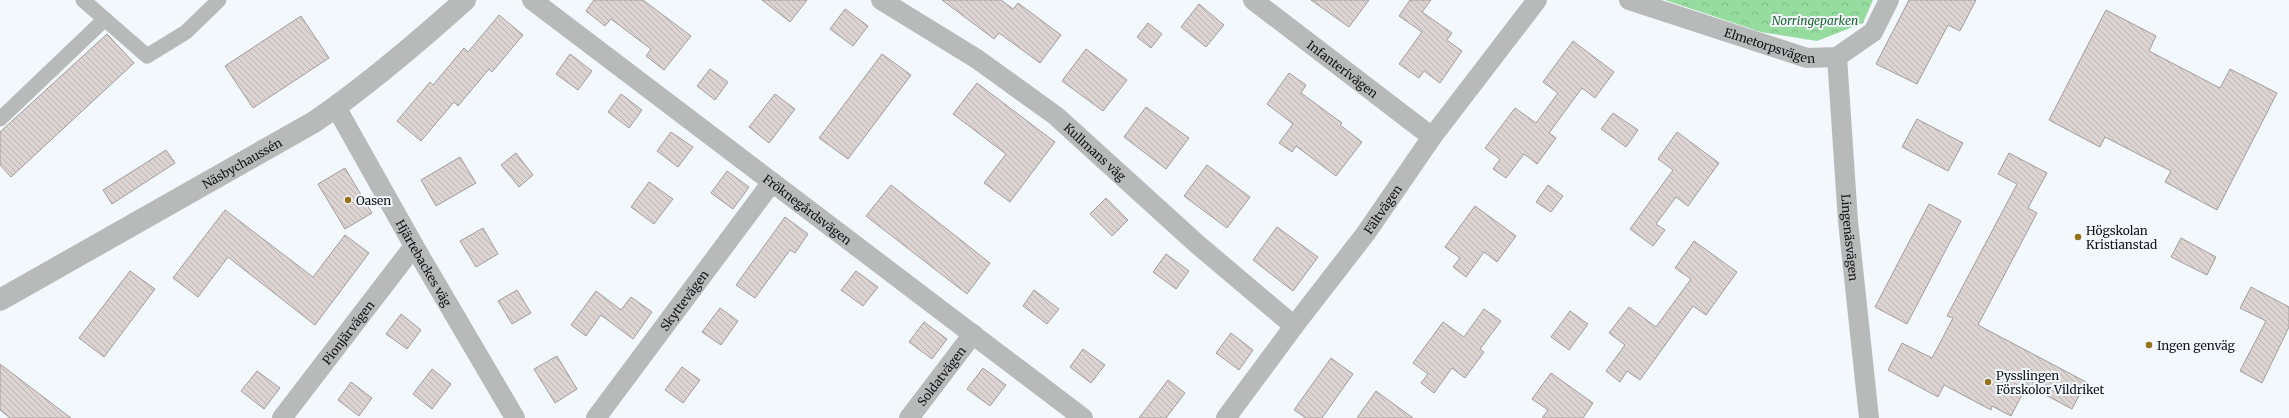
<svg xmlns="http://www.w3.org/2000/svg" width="2289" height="418" viewBox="0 0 2289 418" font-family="Merriweather,serif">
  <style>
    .forest { fill: url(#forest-crowns) }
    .building { fill: url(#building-back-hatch); stroke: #a39c9b }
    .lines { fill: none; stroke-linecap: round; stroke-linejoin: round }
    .pedestrian { stroke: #b8bab9; stroke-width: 15 }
    .minor { stroke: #b8bab9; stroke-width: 20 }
    .tertiary { stroke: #b8bab9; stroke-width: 22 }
    .poi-dot { fill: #96731b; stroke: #f3f8fd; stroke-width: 1.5 }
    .labels { text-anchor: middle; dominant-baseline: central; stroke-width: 4; stroke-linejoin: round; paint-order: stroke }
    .park-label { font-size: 12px; font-style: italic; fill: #206830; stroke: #f3f8fd }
    .street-label { font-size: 12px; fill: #121315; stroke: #f3f8fd }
    .poi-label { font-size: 12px; fill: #121315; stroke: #f3f8fd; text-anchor: start }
  </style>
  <defs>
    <pattern id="forest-crowns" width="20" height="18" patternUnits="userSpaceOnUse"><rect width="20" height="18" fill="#96dc9f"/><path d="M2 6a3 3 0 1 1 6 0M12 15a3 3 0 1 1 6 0" fill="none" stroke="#80bc88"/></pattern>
    <pattern id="building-back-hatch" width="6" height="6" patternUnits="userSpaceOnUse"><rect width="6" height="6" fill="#dbd4d3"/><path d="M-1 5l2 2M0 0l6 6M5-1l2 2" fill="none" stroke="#bbb5b4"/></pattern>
  </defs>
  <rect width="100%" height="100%" fill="#f3f8fd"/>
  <path class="forest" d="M1665,0H1873L1863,23L1817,41L1761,32Z"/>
  <path class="building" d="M594,0H643L691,36L664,70L646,56L651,49L611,19L605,26L586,11Z
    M762,0H807L790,22Z
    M942,0H1001L1013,9L1018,3L1061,35L1040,63L999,33L994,39Z
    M1311,0H1369L1349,27Z
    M1410,0H1431L1422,12L1452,33L1447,40L1462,51L1440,83L1424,71L1419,78L1399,64L1422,32L1399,16Z
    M1909,0H1976L1960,31L1948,25L1917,84L1876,64Z
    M1199,4L1224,25L1206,47L1181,27Z
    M845,9L868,26L853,46L830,29Z
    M2106,10L2156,36L2149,51L2220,88L2230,69L2277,93L2217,210L2165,182L2171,171L2105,137L2100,147L2049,120Z
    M499,15L523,35L492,72L489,69L458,106L454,102L421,141L397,121L430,82L433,85L464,48L468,52Z
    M301,16L329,58L253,108L225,66Z
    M1148,23L1162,34L1151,48L1137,37Z
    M107,34L134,63L11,177L0,165V132Z
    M1573,41L1614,72L1595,98L1582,88L1549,133L1556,138L1537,164L1524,154L1506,178L1493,169L1500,159L1485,148L1515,108L1536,123L1558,93L1543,82Z
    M1086,49L1127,80L1103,111L1062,81Z
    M570,54L592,71L578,90L556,74Z
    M882,54L911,75L848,159L819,138Z
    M710,69L728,82L715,100L697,86Z
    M1289,73L1306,85L1301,93L1342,123L1340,125L1362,142L1336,176L1296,146L1292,152L1279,143L1293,124L1267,104Z
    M977,83L1055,142L1010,202L984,183L1006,154L953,114Z
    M621,94L642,110L629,128L608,112Z
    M775,94L795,109L769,143L749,127Z
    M1146,107L1189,138L1166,169L1124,137Z
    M1613,113L1638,130L1626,147L1601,129Z
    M1917,119L1963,143L1948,171L1902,147Z
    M671,132L693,147L678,167L657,151Z
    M1677,132L1719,163L1688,206L1676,197L1656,224L1665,230L1653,246L1630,229L1673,170L1658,159Z
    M166,150L175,163L112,204L103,190Z
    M516,153L533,175L519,187L501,165Z
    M2009,153L2047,173L2028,208L2037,213L1978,325L2086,382L2072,409L2027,385L2011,416L1992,406L1991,410L1944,385L1938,397L1888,370L1902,343L1932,358L1953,318L1947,316L2017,184L1998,174Z
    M460,157L476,183L436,206L421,180Z
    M1207,165L1250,197L1227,228L1184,196Z
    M345,168L372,213L345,229L318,184Z
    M727,171L749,187L733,209L711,193Z
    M649,182L673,199L654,224L631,207Z
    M891,185L990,263L967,294L866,216Z
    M1548,185L1563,196L1551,212L1536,202Z
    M1106,198L1128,220L1112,236L1090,214Z
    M1929,204L1961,221L1907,324L1875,307Z
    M1475,206L1516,236L1497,262L1484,252L1466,277L1453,267L1460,258L1445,247Z
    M225,210L313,277L345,235L369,253L315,325L228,257L198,297L173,278Z
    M785,217L808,234L795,253L790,250L755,298L736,285Z
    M1277,227L1318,257L1293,291L1253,260Z
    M483,228L498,254L476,267L460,241Z
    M2181,238L2216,257L2207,275L2171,257Z
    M1694,241L1737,272L1706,315L1693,306L1640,380L1627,371L1620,382L1606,371L1625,345L1609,333L1629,307L1656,327L1691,279L1675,268Z
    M1166,254L1189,271L1176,289L1153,272Z
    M130,271L155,289L104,357L79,338Z
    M856,271L878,287L863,306L841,290Z
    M2251,287L2289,307V327L2262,383L2240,371L2266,321L2240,308Z
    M517,290L531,313L512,324L498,301Z
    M1034,290L1059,309L1047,324L1023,306Z
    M596,291L621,310L631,297L652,312L633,339L601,315L586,336L571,325Z
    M720,308L738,321L721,345L702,332Z
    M1484,309L1501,321L1480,349L1484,352L1465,378L1452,368L1434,393L1421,383L1428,374L1413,363L1443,322L1464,337Z
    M1570,311L1588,324L1569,350L1551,337Z
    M401,314L421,330L407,349L386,334Z
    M924,322L947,339L932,359L909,342Z
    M1231,333L1253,350L1239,370L1216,353Z
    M1083,349L1105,365L1091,383L1070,367Z
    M557,356L577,389L555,403L534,369Z
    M1331,358L1353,374L1322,418H1306L1294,410Z
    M0,364L71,418H10L0,410Z
    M682,367L700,380L683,403L665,390Z
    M983,368L1006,385L990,406L967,389Z
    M432,369L451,384L432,409L413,394Z
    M257,371L280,388L264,409L241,391Z
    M1551,373L1593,403L1583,418H1542L1548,410L1532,399Z
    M1168,380L1185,393L1166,418H1139Z
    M351,382L372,398L359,416L338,400Z
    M1376,391L1413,418H1357Z"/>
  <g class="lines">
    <path class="pedestrian" d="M83,0L147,56L186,32L219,0
      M0,119L105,19"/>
    <g class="minor">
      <path id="s1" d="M532,0L1083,418"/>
      <path id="s2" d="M881,0L977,59L1056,116L1197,244L1294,326"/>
      <path id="s3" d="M1253,0L1432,137"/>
      <path id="s4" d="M1629,0L1807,58L1837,57L1873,32L1889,0"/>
      <path id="s5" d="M1837,57L1848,221L1869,418"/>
      <path id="s6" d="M336,107L414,246L515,418"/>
      <path id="s7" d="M282,418L414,246"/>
      <path id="s8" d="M596,418L772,182"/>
      <path id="s9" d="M909,418L973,334"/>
      <path id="s10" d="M1226,418L1294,326L1366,233L1432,137L1537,0"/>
    </g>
    <path class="tertiary" id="s11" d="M0,300L314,122C367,86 417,43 465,0"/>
  </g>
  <g class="poi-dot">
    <circle cx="348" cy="200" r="4"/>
    <circle cx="2078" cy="237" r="4"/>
    <circle cx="2149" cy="345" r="4"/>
    <circle cx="1988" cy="382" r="4"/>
  </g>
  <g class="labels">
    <g class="park-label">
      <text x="1815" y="20">Norringeparken</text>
    </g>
    <g class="street-label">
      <text stroke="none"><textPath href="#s4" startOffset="148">Elmetorpsvägen</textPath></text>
      <text stroke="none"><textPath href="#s3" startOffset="113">Infanterivägen</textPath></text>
      <text stroke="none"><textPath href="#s2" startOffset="263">Kullmans väg</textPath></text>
      <text stroke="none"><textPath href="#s11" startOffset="278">Näsbychaussén</textPath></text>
      <text stroke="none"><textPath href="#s1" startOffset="346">Fröknegårdsvägen</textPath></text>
      <text stroke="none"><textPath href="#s10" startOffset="261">Fältvägen</textPath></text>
      <text stroke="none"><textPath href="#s5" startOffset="181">Lingenäsvägen</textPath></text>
      <text stroke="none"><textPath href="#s6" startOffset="179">Hjärtebackes väg</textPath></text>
      <text stroke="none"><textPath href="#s8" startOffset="147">Skyttevägen</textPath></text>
      <text stroke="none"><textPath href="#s7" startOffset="108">Pionjärvägen</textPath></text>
      <text stroke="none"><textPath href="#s9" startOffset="53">Soldatvägen</textPath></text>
    </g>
    <g class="poi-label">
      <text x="356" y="200">Oasen</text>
      <text x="2086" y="230">Högskolan<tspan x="2086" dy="14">Kristianstad</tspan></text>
      <text x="2157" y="345">Ingen genväg</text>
      <text x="1996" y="375">Pysslingen<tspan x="1996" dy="14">Förskolor Vildriket</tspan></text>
    </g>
  </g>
</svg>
